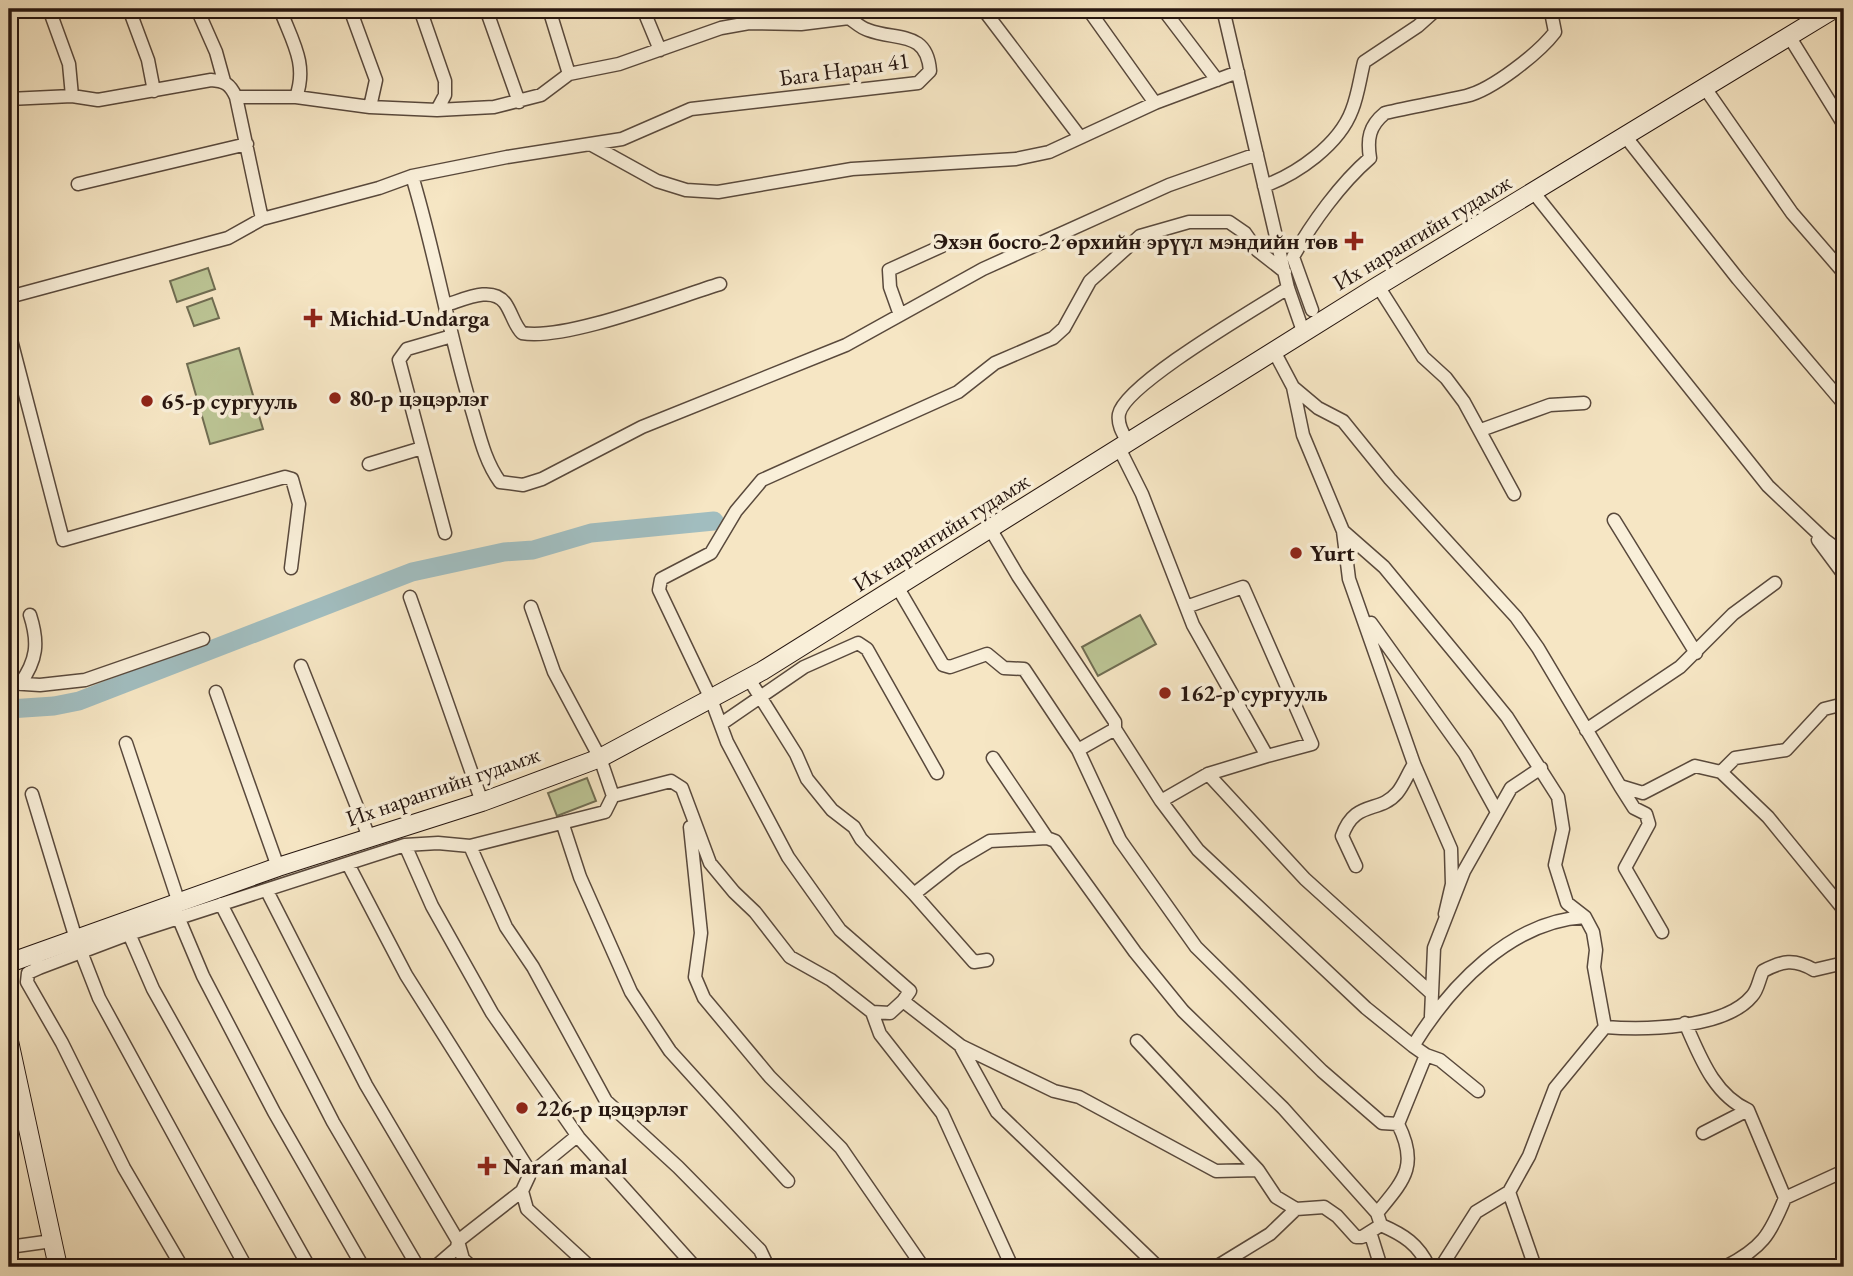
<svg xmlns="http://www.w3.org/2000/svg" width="1853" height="1276" viewBox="0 0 1853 1276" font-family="'EB Garamond',serif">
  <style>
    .green { fill: #bcc595; stroke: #706d52; stroke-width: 2 }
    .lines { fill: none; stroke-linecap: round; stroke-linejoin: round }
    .river { stroke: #a1bdbf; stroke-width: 19 }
    .minor-casing { stroke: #59493c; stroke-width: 15 }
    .secondary-casing { stroke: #25150f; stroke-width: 20 }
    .minor { stroke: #f9efd9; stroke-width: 12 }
    .secondary { stroke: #f9efd9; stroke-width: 18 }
    .poi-dot { fill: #8f2418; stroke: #f9efd9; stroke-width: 2.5 }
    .labels { text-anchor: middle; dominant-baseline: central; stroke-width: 7; stroke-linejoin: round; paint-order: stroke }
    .street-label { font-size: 23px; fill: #25150f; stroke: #f9efd9 }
    .poi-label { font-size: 23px; font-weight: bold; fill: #25150f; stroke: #f9efd9; text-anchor: start }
  </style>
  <rect width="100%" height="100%" fill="#f6e6c4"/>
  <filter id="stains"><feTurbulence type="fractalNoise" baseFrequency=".00286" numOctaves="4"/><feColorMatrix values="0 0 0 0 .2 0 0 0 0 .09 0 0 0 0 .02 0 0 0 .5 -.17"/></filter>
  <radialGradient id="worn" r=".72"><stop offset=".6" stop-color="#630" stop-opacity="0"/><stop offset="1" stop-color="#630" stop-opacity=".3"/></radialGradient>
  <path class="green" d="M208,268L215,289L177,302L170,281Z
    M212,298L219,318L194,326L187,307Z
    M239,348L263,429L210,444L187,364Z
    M1140,615L1156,644L1098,676L1082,647Z
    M587,778L596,801L557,816L548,793Z"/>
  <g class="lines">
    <path class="river" d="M9,709L54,706L79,701L412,572L504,552L533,550L591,533L714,521"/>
    <defs>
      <path id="minor" d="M49,9L69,64L72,96
        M129,9L148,60L154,91
        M197,9L216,52L224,81
        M280,9C292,41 308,64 296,97
        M350,9L376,80L370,107
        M420,9L445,81V95L437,110
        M486,9L519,102
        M549,9L569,74
        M643,9L660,50
        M983,9L1080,137
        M1088,9L1155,103
        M1163,9L1217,80
        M1223,9L1288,288L1304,334
        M1789,36L1844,125
        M1705,88L1792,213L1844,273
        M9,99L72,96L98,100L211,80C225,81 230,84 236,97
        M1625,136L1738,279L1844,404
        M412,176C435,252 448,330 471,407C479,433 484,460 500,482L523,485L542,479L642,427L846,345L983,269L1169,185L1257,154
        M78,184L247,144
        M1264,186C1297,174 1339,145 1352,110C1358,95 1360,78 1364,62L1418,26L1437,9
        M1534,193L1768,486L1825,540L1844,554
        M262,219L236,97H296L370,107L437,110L494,107L541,95L569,74L619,64L721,28L749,23L801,24L849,18C855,22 861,28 868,30C897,41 927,30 930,71L918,83L691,109L622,139L590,144
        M1378,286L1423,357L1446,378L1464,402L1514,494
        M9,297L228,238L262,219L379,188L412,176L507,157L590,144L657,181L686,190L718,192L852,169L1016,159L1049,152L1155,103L1238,72
        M446,305C463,300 492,285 505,303C512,313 514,325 522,333C566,341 674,298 720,284
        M9,309L11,340L63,540L285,477L292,479L299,504L291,568
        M1312,310L1293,257C1311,224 1341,183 1370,158C1367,139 1369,126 1385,113C1411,107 1439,102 1466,96C1492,90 1539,53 1555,32L1551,12L1554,9
        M900,315L890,287L889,270L942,246
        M1275,353L1293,387L1303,435L1343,531L1384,567L1464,664L1507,717L1558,797L1563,829L1555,865L1567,903L1585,917L1593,932L1596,950L1594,967L1605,1027
        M1293,387L1318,408L1343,421L1390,479L1516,617L1538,648L1620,786L1643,793L1695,766L1721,772L1768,817L1844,910
        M1481,430L1550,405L1584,403
        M1129,444C1124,435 1117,425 1119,414C1125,384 1257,308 1288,288
        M1120,450L1142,494L1186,607L1193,625L1267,756L1312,744L1243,587L1186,607
        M369,464L422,448
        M1614,520L1696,653
        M991,530L1018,576L1115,722V729L1161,801L1198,850L1366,1008L1413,1046
        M1343,531L1349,579L1414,764L1451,849L1452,884L1445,914
        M445,533L399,360L407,349L452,336
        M1818,540L1844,575
        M898,588L943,665L950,667L987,654L1004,668L1024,669L1078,750L1120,840L1196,947L1322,1071L1382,1123L1398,1124
        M410,597L482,802
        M1371,623L1465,754L1496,810
        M301,666L369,837
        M749,679L796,754L807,779L832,810L854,827L861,839L914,894L956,861L990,841L1047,838L1055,841L1135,952L1183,1011L1283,1108L1377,1213
        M9,683L40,685L85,680L203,639
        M20,684C37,660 39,643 30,615
        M216,692L278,867
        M721,724L804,667L858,643L867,649L937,773
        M1586,730L1680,667L1733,614L1775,583
        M126,743L179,903
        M1078,750L1115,729
        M993,758L1047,838
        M1721,772L1735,758L1786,750L1824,709L1844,704
        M1208,774L1267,756
        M1620,786L1634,808L1646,814L1649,824L1625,868L1662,932
        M32,794L76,939L99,998L246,1267
        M613,796L671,781L682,788L710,863L734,892L755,912L790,957L831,980L872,1012L890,1013L903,1001L961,1046L1054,1091L1079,1097L1216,1171L1258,1170L1276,1197L1296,1209L1324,1207L1337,1216L1356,1237H1362L1381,1225L1377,1213C1404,1180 1419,1166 1398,1124L1426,1055L1413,1046C1450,986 1511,921 1585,917
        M1161,801L1208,774L1305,879L1430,992
        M563,825L580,877L631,992L670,1051L788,1181
        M690,827L701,933L695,977L704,998L770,1077L841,1148L923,1267
        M405,845L432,906L492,1013L579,1138L695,1267
        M470,846L506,927L533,967L606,1101L678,1167L760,1250L768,1267
        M348,864L406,975L527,1167L529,1176L522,1191L527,1209L590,1267
        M1356,866L1342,836C1355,799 1379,814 1397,793C1404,785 1408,773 1414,764
        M267,891L366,1085L458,1241L463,1259L472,1267
        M914,894L974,962L987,960
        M221,904L333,1122L418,1267
        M176,912L203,976L274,1112L363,1267
        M127,929L153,989L309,1267
        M36,961L39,968L28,973L27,982L62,1043L124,1168L182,1267
        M39,968L129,934L405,845L438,843L470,846L605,812L613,796L600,758L554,672L531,607
        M903,1001L910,991L840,930L788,857L727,742L711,699L659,590L661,579L711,553L736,511L762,480L958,392L995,363L1053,338L1064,328L1090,281L1140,236L1189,222H1229L1245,233L1257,250L1285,272
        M872,1012L880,1034L942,1113L1012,1267
        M1431,1016L1434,948L1464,871L1511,788L1541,768
        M1685,1023C1700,1056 1713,1094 1748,1110L1785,1198
        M1137,1041L1258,1170
        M961,1047L997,1112L1158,1267
        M1426,1055L1440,1060L1478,1091
        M1703,1133L1748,1110
        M529,1171L538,1168L577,1136
        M1381,1225C1404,1235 1418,1244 1429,1267
        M1370,1232L1381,1267
        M9,1247L52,1241
        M435,1267L457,1248L458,1241L522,1191
        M1216,1267L1270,1234L1296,1209
        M1441,1267L1476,1212L1509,1192
        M1535,1267L1509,1192L1529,1156L1555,1088L1605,1027C1644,1030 1725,1029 1752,996C1758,990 1759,979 1763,971C1782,961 1794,958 1814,970L1844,963
        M1725,1267C1762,1248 1770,1235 1785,1198L1844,1171"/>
      <path id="secondary" d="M9,963L278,867L482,802L600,758L762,671L1378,286L1834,9
        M9,1041L58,1267"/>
    </defs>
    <use href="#minor" class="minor-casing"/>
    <use href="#secondary" class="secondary-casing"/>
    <use href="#minor" class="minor"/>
    <use href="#secondary" class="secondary"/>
  </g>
  <g class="poi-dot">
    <path d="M1350.5 230.5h7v7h7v7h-7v7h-7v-7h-7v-7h7z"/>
    <path d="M309.5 307.5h7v7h7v7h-7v7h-7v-7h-7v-7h7z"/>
    <circle cx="335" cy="398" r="7"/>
    <circle cx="147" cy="401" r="7"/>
    <circle cx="1296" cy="553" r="7"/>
    <circle cx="1165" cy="693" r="7"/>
    <circle cx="522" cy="1108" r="7"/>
    <path d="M483.5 1155.5h7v7h7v7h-7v7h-7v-7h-7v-7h7z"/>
  </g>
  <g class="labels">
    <g class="street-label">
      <text transform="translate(844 69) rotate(-8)">Бага Наран 41</text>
      <text transform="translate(1422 232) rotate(-31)">Их нарангийн гудамж</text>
      <text transform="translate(941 532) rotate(-32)">Их нарангийн гудамж</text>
      <text transform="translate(443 786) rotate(-19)">Их нарангийн гудамж</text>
    </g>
    <g class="poi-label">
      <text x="1338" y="241" text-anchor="end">Эхэн босго-2 өрхийн эрүүл мэндийн төв</text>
      <text x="329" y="318">Michid-Undarga</text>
      <text x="349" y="398">80-р цэцэрлэг</text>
      <text x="161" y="401">65-р сургууль</text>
      <text x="1310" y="553">Yurt</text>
      <text x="1179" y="693">162-р сургууль</text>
      <text x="536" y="1108">226-р цэцэрлэг</text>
      <text x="503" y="1166">Naran manal</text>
    </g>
  </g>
  <rect width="1853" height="1276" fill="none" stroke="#f6e6c4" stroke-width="35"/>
  <rect x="10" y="10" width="1832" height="1255" fill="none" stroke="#25150f" stroke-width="3.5"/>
  <rect x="18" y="18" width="1818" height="1241" fill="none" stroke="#25150f" stroke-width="2"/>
  <rect width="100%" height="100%" filter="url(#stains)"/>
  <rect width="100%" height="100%" fill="url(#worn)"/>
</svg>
